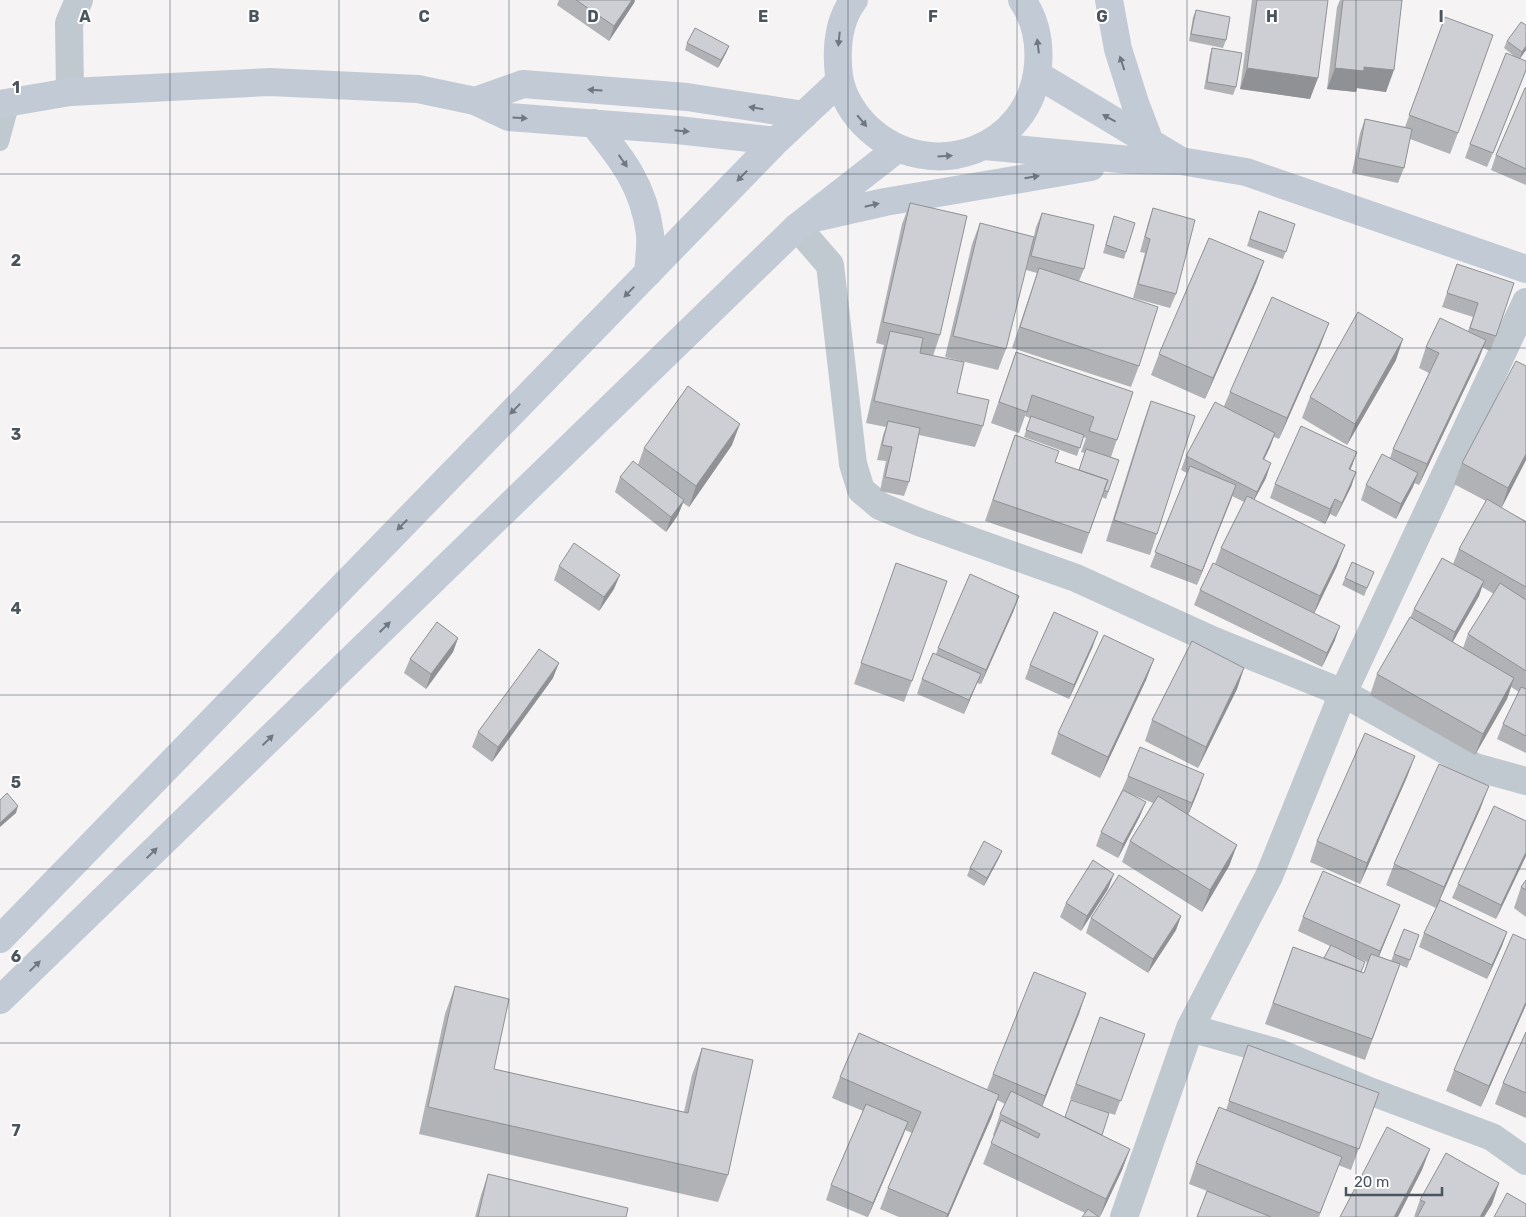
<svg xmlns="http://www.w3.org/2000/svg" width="1526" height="1217" viewBox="0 0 1526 1217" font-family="Rubik,sans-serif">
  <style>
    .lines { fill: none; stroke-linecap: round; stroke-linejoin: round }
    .lane { stroke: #c1c9d0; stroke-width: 18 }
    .street { stroke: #c1c9d0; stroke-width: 28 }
    .secondary { stroke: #c2cad5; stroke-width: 28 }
    .wall { fill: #b0b2b6; fill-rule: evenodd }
    .shaded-wall { fill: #909194 }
    .building { fill: #cdcfd4; stroke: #909194 }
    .oneway { fill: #6f7882 }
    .grid { fill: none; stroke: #4b555f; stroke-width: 1; stroke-opacity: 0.55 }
    .grid-label { font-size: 16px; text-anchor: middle; font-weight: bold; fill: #4b555f; stroke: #fff; stroke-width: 4; stroke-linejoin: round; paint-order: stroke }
  </style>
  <rect width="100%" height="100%" fill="#f5f3f3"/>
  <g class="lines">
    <path class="lane" d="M0,142L11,102"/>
    <path class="street" d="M70,92L69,23L79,0
      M797,227L830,265L853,464L861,490L880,506L919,522L1076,578L1212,640L1343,693L1475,767L1526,781
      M1190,1028L1279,1053L1364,1089L1492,1137L1526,1161
      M1124,1217L1190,1028L1269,876L1343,693L1526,302"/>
    <path class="secondary" d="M854,0C837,22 836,50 839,76C842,96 854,115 868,128C930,186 1031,150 1038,65C1040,42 1035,19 1022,0
      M1109,0L1118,49L1135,103L1150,142
      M1038,75L1181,161
      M475,101L523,84L687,97L804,115
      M0,104L70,92L270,82L418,89L475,101L509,117L677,130L776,141
      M593,123C622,159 644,186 650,234C651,247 649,261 648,273
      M985,146L1130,160L1181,161L1246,172L1526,269
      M814,218L885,202L1091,167
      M0,939L776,141L840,81
      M0,1000L797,227L897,149"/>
  </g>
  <path class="wall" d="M559,0H635L634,3L609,41L557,5Z
    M1252,0H1328L1310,99L1240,89Z
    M1340,0H1402L1386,92L1357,88L1356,92L1327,89L1337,7Z
    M1196,10L1226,40L1223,48L1189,41L1193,17Z
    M1445,17L1458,133L1450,154L1410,139L1404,168L1398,183L1352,173L1360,133L1365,119L1405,127Z
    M1526,25V50L1520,58L1526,71L1487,167L1465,158L1470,144L1514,56L1504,48L1507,41Z
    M687,43L729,46L726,53L718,68L685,50Z
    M1212,48L1236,87L1233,95L1204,89L1210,55Z
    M1526,88V185L1491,170L1496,155Z
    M910,203L940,335L933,356L957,393L983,426L975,447L919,435L909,482L904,496L880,491L886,461L877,460L883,435L886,427L866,423L882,352L884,345L876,343L902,224Z
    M1153,208L1176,294L1170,308L1133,298L1145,253L1140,252L1148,223Z
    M1259,211L1295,224L1283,259L1247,246Z
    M1042,213L1084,269L1079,281L1139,366L1131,387L1012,348L1037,273L1026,270L1036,227Z
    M1114,216L1126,252L1124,259L1103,253Z
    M980,223L1006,349L998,370L945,357L972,244Z
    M1264,261L1256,283L1205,399L1151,375L1159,354Z
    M1457,264L1496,336L1490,351L1483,348L1478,361L1419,485L1414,483L1396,519L1361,500L1366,485L1390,458L1393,449L1429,373L1419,368L1426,347L1468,331L1473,317L1442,307Z
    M1321,344L1279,439L1274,437L1270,447L1264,460L1266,478L1254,500L1337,566L1314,613L1335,640L1322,667L1194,605L1200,590L1215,564L1221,548L1244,502L1232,496L1197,585L1150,567L1187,473L1181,470L1186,456L1224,406L1230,392Z
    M1016,352L1133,392L1111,457L1119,460L1106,499L1102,497L1082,554L985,521L1015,435L1055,462L1079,470L1085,453L1081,452L1086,438L1083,437L1077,456L1024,437L1030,418L1025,416L1019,433L991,423Z
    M1396,360L1347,445L1302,418L1310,397Z
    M1526,366V460L1501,508L1526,521V753L1497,739L1503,724L1519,692L1511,687L1507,699L1475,755L1370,695L1377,674L1410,618L1414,609L1453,564L1459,549L1486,501L1454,484L1462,463ZM1482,587L1494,594L1468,634L1463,648L1452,642L1479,596Z
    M1151,401L1157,534L1150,555L1106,541L1143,423Z
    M732,445L689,507L683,503L678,515L666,532L615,492L620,477L638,465L644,448Z
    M1357,452L1350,470L1356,472L1351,487L1336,517L1330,514L1325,524L1270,498L1275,484Z
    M896,563L912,681L904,702L854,684Z
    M559,566L614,589L599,611L554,580Z
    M1374,572L1364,596L1342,585L1345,578Z
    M1014,610L981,684L977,683L964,714L917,694L922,679L936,654L938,648Z
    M458,638L453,652L426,689L404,673L410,659Z
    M1093,646L1069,699L1025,679L1030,665Z
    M1154,659L1146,680L1100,778L1051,754L1058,733Z
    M1244,668L1237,689L1198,768L1145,741L1152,720Z
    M553,678L492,762L472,747L478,732Z
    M1415,756L1407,777L1360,884L1310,862L1317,841Z
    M1128,776L1199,789L1188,815L1237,845L1229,866L1202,912L1122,862L1130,841L1153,803L1131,794L1140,816L1118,858L1096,846L1101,832L1122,790Z
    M1481,807L1440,900L1507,932L1502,946L1487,979L1419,947L1424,933L1436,908L1386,885L1394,864Z
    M1002,851L999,858L984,886L967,876L970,868Z
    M1526,856L1496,919L1452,898L1458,884Z
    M1526,880V917L1514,908L1521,887Z
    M1108,889L1081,931L1060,917L1066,903Z
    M1400,905L1394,920L1379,956L1391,961L1404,929L1419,935L1407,968L1400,965L1365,1060L1265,1024L1293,947L1324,958L1330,946L1298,931L1303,917ZM1346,953L1367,962L1364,973L1361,972Z
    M1181,916L1176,930L1148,973L1086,933L1091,918Z
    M1526,940V1005L1481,1107L1446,1091L1454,1070Z
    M455,986L494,1069L684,1112L692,1075L702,1048L728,1175L718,1202L419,1134L445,1014Z
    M1086,993L1042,1106L1130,1149L1122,1170L1100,1217L1085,1213L983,1164L994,1136L993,1135L1000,1114L1005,1104L997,1100L992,1116L948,1217H899L880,1209L888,1188L912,1133L905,1130L868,1217H867L826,1200L831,1185L863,1111L832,1098L840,1077L987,1089L993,1074Z
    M1100,1017L1145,1034L1115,1115L1070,1099Z
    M1526,1032V1118L1495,1104L1503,1083Z
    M1248,1045L1379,1093L1351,1170L1338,1165L1319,1217H1197L1207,1191L1189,1184L1196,1163L1226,1110Z
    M488,1174L626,1217H475L481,1195Z
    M1499,1183L1492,1204L1484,1217H1414L1420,1200Z"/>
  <path class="shaded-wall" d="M632,0H635L634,3L609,41L614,26Z
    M729,46L726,53L718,68L721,60Z
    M1526,46V50L1519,60L1522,52Z
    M1364,67L1394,70L1386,92L1357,88L1356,92L1327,89L1335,68Z
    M1247,68L1318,78L1310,99L1240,89Z
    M1526,71L1487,167L1493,153Z
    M1264,261L1256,283L1205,399L1213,378Z
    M1329,323L1321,344L1279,439L1287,418Z
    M1403,339L1396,360L1347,445L1355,424Z
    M1486,340L1478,361L1419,485L1427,464Z
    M740,424L732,445L689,507L696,486Z
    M1275,433L1270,447L1257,473L1263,459Z
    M1357,452L1352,466L1343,484L1349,469Z
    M1526,454V460L1501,509L1508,488Z
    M1271,463L1266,478L1251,506L1257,492Z
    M1356,472L1351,487L1336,517L1342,503Z
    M1418,473L1413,487L1396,519L1401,504Z
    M1236,485L1231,500L1197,585L1202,571Z
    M1335,499L1330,514L1325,524L1330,509Z
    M684,500L678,515L666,532L671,517Z
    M1345,545L1337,566L1312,618L1320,596Z
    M620,575L614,589L599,611L604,597Z
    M1484,581L1479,596L1450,647L1455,632Z
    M1019,596L1014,610L981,684L986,670Z
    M1340,626L1335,640L1322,667L1327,653Z
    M1098,632L1093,646L1069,699L1074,685Z
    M458,638L453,652L426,689L431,674Z
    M1154,659L1146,680L1100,778L1108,757Z
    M559,663L553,678L492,762L498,747Z
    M1244,668L1237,689L1198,768L1206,747Z
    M981,674L975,688L964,714L969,700Z
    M1514,678L1507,699L1475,755L1483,734Z
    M1415,756L1407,777L1360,884L1367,863Z
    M1204,774L1199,789L1187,818L1192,803Z
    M1489,786L1481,807L1436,908L1444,887Z
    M1146,802L1140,816L1118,858L1123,844Z
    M18,806L16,813L0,827V823Z
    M1237,845L1229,866L1202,912L1210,890Z
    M1002,851L999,858L984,886L987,878Z
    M1526,852V856L1496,919L1501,905Z
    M1114,874L1108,889L1081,931L1087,916Z
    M1400,905L1394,920L1375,966L1380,951Z
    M1181,916L1176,930L1148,973L1153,959Z
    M1507,932L1502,946L1487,979L1492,965Z
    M1086,993L1079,1014L1038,1117L1045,1096Z
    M1526,1002V1005L1481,1107L1489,1086Z
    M999,1095L992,1116L948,1217H946Z
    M908,1122L903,1136L868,1217L873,1203Z
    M1130,1149L1122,1170L1100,1217L1106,1199Z
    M1430,1149L1422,1170L1398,1217H1394Z
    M1499,1183L1492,1204L1484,1217H1480Z"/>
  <path class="building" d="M576,0H632L614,26Z
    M1257,0H1328L1318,78L1247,68Z
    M1343,0H1402L1394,70L1364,67V71L1335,68Z
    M1196,10L1230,17L1226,40L1191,34Z
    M1445,17L1493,35L1458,133L1409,115Z
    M1521,22L1526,25V46L1522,52L1507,41Z
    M695,28L729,46L721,60L687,43Z
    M1212,48L1242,53L1236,87L1207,82Z
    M1506,53L1526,61V70L1493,153L1470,144Z
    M1525,88H1526V169L1496,155Z
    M1365,119L1412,129L1404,168L1358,158Z
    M910,203L967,216L940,335L883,322Z
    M1153,208L1195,220L1176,294L1138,284L1150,239L1145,237Z
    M1259,211L1295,224L1286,252L1250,239Z
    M1042,213L1094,225L1084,269L1031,256Z
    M1114,216L1135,223L1126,252L1106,245Z
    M980,223L1034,237L1006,349L953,336Z
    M1209,238L1264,261L1213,378L1159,354Z
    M1457,264L1514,283L1496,336L1470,328L1478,303L1447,293Z
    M1039,268L1158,307L1139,366L1020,327Z
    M1272,297L1329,323L1287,418L1230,392Z
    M1358,312L1403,339L1355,424L1310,397Z
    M1440,318L1486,340L1427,464L1393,449L1439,353L1426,347Z
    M890,331L923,338L920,353L964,362L957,393L989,400L983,426L874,401Z
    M1016,352L1133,392L1117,440L1089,431L1094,417L1032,395L1027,412L999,402Z
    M1516,361L1526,366V454L1508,488L1462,463Z
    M688,386L740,424L696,486L644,448Z
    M1151,401L1195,416L1157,534L1114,520Z
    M1215,402L1275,433L1263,459L1271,463L1257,492L1186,456Z
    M1031,416L1084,435L1080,448L1026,430Z
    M888,421L920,428L909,482L885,477L892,447L882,445Z
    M1301,426L1357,452L1349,469L1356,472L1342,503L1335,499L1330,509L1275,484Z
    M1015,435L1059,451L1055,462L1108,480L1089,533L993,500Z
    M1086,449L1119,460L1108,492L1104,490L1108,480L1079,470Z
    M1382,454L1418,473L1401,504L1366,485Z
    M633,461L684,500L671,517L620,477Z
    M1190,466L1236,485L1202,571L1155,552Z
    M1247,496L1345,545L1320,596L1221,548Z
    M1487,499L1526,522V587L1459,549Z
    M574,543L620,575L604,597L559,566Z
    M1442,558L1484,581L1455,632L1414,609Z
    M1352,562L1374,572L1367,588L1345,578Z
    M896,563L947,581L912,681L861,663Z
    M1213,563L1340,626L1327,653L1200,590Z
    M970,574L1019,596L986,670L938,648Z
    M1500,583L1526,600V671L1468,634Z
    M1054,612L1098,632L1074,685L1030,665Z
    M1410,617L1514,678L1483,734L1377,674Z
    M437,622L458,638L431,674L410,659Z
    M1104,635L1154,659L1108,757L1058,733Z
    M1192,641L1244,668L1206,747L1152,720Z
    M539,649L559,663L498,747L478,732Z
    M933,653L981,674L969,700L922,679Z
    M1521,687L1526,689V736L1503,724Z
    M1365,733L1415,756L1367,863L1317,841Z
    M1140,747L1204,774L1192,803L1128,776Z
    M1439,764L1489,786L1444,887L1394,864Z
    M1123,790L1146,802L1123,844L1101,832Z
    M7,793L18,806L0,823V800Z
    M1158,796L1237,845L1210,890L1130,841Z
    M1494,806L1526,821V852L1501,905L1458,884Z
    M984,841L1002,851L987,878L970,868Z
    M1093,860L1114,874L1087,916L1066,903Z
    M1323,871L1400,905L1380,951L1303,917Z
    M1119,875L1181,916L1153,959L1091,918Z
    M1526,880V890L1521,887Z
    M1440,900L1507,932L1492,965L1424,933Z
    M1404,929L1419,935L1410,960L1394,954Z
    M1513,934L1526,940V1002L1489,1086L1454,1070Z
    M1331,945L1365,962L1361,972L1324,958Z
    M1293,947L1364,973L1371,954L1400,964L1372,1039L1273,1003Z
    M1034,972L1086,993L1045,1096L993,1074Z
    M455,986L509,999L494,1069L688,1113L702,1048L753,1060L728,1175L428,1107Z
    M1100,1017L1145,1034L1121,1101L1076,1084Z
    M1526,1032V1093L1503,1083Z
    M859,1033L999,1095L948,1214L888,1188L921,1112L840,1077Z
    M1248,1045L1379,1093L1359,1149L1229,1101Z
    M1011,1091L1130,1149L1106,1199L991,1143L1001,1120L1038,1138L1040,1134L1000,1114Z
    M1071,1100L1109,1113L1102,1135L1065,1117Z
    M866,1104L908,1122L873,1203L831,1185Z
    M1219,1107L1342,1157L1320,1213L1196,1163Z
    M1387,1127L1430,1149L1394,1217H1340Z
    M1446,1153L1499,1183L1480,1217H1417L1425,1202L1420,1200Z
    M488,1174L628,1208L626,1217H478Z
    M1207,1191L1271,1217H1197Z
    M1507,1193L1526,1204V1217H1494Z
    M1088,1209L1099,1217H1082Z"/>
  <defs><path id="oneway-solid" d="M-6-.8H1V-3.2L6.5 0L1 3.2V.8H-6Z" transform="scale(1.25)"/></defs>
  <g class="oneway">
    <use href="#oneway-solid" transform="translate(839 39) rotate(96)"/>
    <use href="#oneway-solid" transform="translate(1038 46) rotate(-97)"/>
    <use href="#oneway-solid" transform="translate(1122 63) rotate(-108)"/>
    <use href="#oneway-solid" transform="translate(595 90) rotate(-176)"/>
    <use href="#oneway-solid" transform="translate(756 108) rotate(-171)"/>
    <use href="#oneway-solid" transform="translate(520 118) rotate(4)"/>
    <use href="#oneway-solid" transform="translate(1109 118) rotate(-151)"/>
    <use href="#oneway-solid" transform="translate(862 121) rotate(50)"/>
    <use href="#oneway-solid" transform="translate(682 131) rotate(6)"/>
    <use href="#oneway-solid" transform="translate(945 156) rotate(-4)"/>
    <use href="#oneway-solid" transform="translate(623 161) rotate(55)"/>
    <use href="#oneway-solid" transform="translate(742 176) rotate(134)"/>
    <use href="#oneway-solid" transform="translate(1032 177) rotate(-9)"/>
    <use href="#oneway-solid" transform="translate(872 205) rotate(-13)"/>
    <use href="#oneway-solid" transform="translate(629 292) rotate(134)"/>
    <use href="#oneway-solid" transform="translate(515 409) rotate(134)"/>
    <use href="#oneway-solid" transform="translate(402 525) rotate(134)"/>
    <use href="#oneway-solid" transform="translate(385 627) rotate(-44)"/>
    <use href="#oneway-solid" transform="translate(268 740) rotate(-44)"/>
    <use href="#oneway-solid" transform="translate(152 853) rotate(-44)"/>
    <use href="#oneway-solid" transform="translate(35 966) rotate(-44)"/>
  </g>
  <path class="grid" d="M170,0V1217M339,0V1217M509,0V1217M678,0V1217M848,0V1217M1017,0V1217M1187,0V1217M1356,0V1217M0,174H1526M0,348H1526M0,522H1526M0,695H1526M0,869H1526M0,1043H1526"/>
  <g class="grid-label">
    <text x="85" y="22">A</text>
    <text x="254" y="22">B</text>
    <text x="424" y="22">C</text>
    <text x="593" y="22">D</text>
    <text x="763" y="22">E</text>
    <text x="933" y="22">F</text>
    <text x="1102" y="22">G</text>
    <text x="1272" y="22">H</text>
    <text x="1441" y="22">I</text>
    <text x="16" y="93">1</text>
    <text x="16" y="266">2</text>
    <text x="16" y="440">3</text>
    <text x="16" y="614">4</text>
    <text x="16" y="788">5</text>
    <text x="16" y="962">6</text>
    <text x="16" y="1136">7</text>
  </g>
  <path d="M1346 1187v8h96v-8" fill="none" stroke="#4b555f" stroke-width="2.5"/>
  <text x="1354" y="1187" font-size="15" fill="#4b555f" stroke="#ffffff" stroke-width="4" paint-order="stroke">20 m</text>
</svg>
